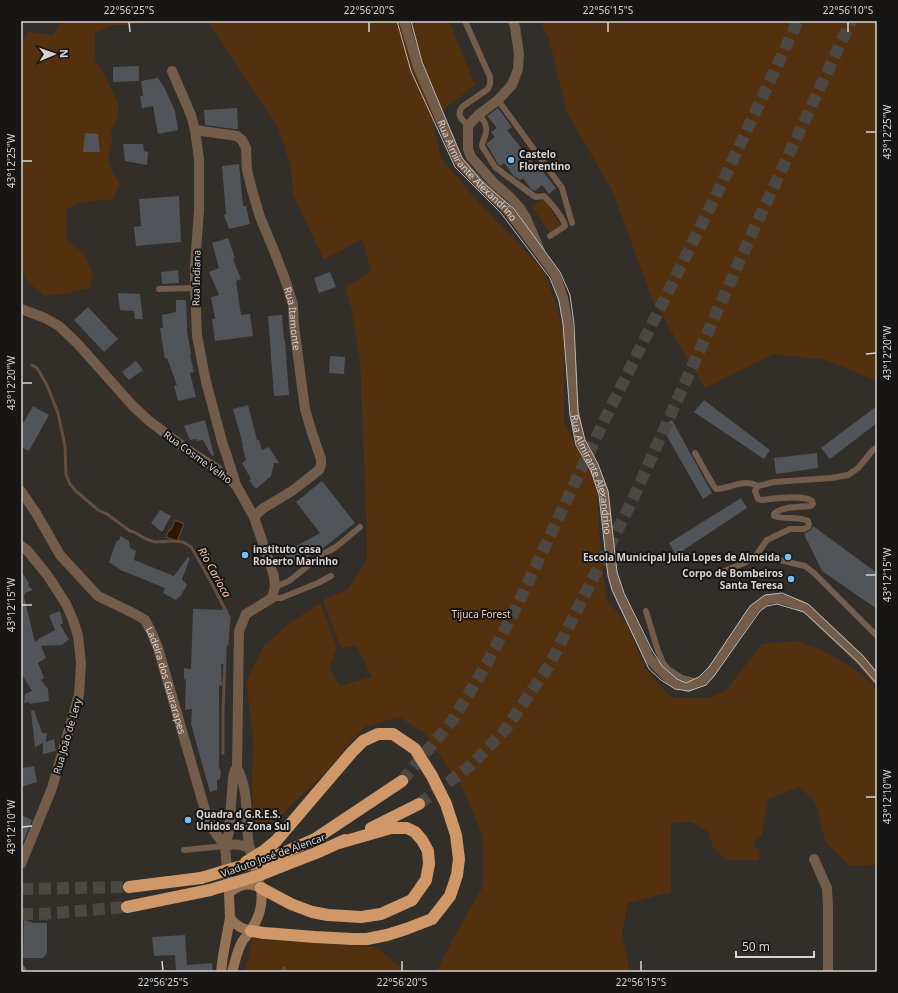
<svg xmlns="http://www.w3.org/2000/svg" width="898" height="993" viewBox="0 0 898 993" font-family="'Noto Sans',sans-serif">
  <style>
    .green { fill: #53300e }
    .water { fill: #311700; stroke: #624f3f }
    .lines { fill: none; stroke-linecap: round; stroke-linejoin: round }
    .stream { stroke: #624f3f; stroke-width: 3 }
    .building { fill: #515559 }
    .motorway-tunnel { stroke: #4b4743; stroke-width: 12; stroke-dasharray: 12 6; stroke-linecap: butt }
    .service { stroke: #735c49; stroke-width: 6 }
    .minor { stroke: #735c49; stroke-width: 10 }
    .tertiary { stroke: #735c49; stroke-width: 10 }
    .secondary { stroke: #987456; stroke-width: 10 }
    .motorway { stroke: #d09868; stroke-width: 12 }
    .tram { stroke: #bdbab8; stroke-width: 1 }
    .motorway-bridge { stroke: #d09868; stroke-width: 12 }
    .ticks { fill: none; stroke: #d6d3d1; stroke-width: 1.5 }
    .poi-dot { fill: #76c0f7; stroke: #181615; stroke-width: 1.5 }
    .labels { text-anchor: middle; dominant-baseline: central; stroke-width: 4; stroke-linejoin: round; paint-order: stroke }
    .poi-label { font-size: 10px; font-weight: bold; fill: #d6d3d1; stroke: #181615; text-anchor: start }
    .street-label { font-size: 10px; fill: #d6d3d1; stroke: #181615 }
    .park-label { font-size: 10px; fill: #f6c7a1; stroke: #181615 }
    .water-label { font-size: 11px; font-style: italic; fill: #f9cba4; stroke: #181615 }
    .neatline { fill: none; stroke: #d6d3d1; stroke-width: 1.5 }
    .ticks-label { font-size: 10px; text-anchor: middle; fill: #d6d3d1 }
  </style>
  <rect width="100%" height="100%" fill="#322e2a"/>
  <path class="green" d="M62,21H159L158,22L127,25H112L95,34V60L107,80L118,103L119,115L111,131L112,142L108,159L113,173L120,184L114,199L78,203L66,210L67,241L83,253L93,272L89,288L63,294L44,296L26,280L21,264V194L23,176L21,141V43L29,32L53,35Z
    M208,21H449L475,85L432,118L441,158L473,196L544,270L555,302L564,335V423L597,485L600,542L606,599L627,624L645,668L668,694L675,698H710L726,690L762,644L798,641L826,652L856,670L877,688V865L850,866L825,841L815,802L800,787L768,799L762,835L756,838L753,846L760,849L759,860H726L713,848L709,833L692,822L671,823V892L628,903L622,933L630,972H436L455,935L483,886V836L462,787L424,733L399,717L365,727L347,746L330,768L268,828L253,820L252,786L253,737L246,682L264,646L291,622L320,603L337,647L329,669L340,686L372,677L356,645L341,648L323,600L348,589L367,560L366,511L360,361L352,312L345,287L371,271L362,239L324,260L293,195L291,167L278,127L244,77Z
    M540,21H858L863,22V21H877V381L825,360L774,354L705,388L652,299L613,192L567,113L549,39Z
    M544,199L560,224L550,233L532,207Z
    M252,939L376,947L407,972H245Z"/>
  <path class="water" d="M175,520L184,524L177,541L166,537L169,530H171Z"/>
  <g class="lines">
    <path class="stream" d="M32,365L37,368L47,385L58,413L65,446L66,475L70,484L76,491L98,510L107,514L130,531L134,532L146,539L155,542L173,541L183,542L191,547L194,552L210,580L229,617L227,644
      M223,753V709L225,661
      M284,968L285,972"/>
  </g>
  <path class="building" d="M139,66V81L113,82V67Z
    M158,78L164,87L175,111L178,130L158,134L153,106L142,108L140,96H143L141,81Z
    M237,108L238,129H234L205,125L204,110Z
    M498,108L512,127L507,130L533,163L535,162L556,188L549,194L542,185L535,191L531,189L523,178L520,180L514,176L504,163L501,166L498,164L487,145V143L495,137L491,132L497,128L487,116Z
    M85,133L98,134L100,152H83Z
    M123,144H143L144,151L148,152L147,165L125,161Z
    M239,164L243,206H246L250,224L229,229L224,215L226,214L222,166Z
    M179,196L181,242L136,246L134,227L141,226L139,199Z
    M228,238L235,258L233,259L241,279L236,281L241,315L250,314L253,336L215,341L212,319H215L211,297L219,295L209,272L219,268L212,243Z
    M178,270L179,283L162,284L161,272Z
    M330,272L336,287L319,293L314,278Z
    M118,293L140,294L143,319H135L134,311L120,310Z
    M176,300H186L187,324V331L191,354L190,355L194,372L190,373L196,397L178,401L174,386L177,385L167,358L165,359L160,328H163L162,315L176,312Z
    M88,307L118,339L104,352L74,320Z
    M282,315L284,340H285L289,395L274,396L268,316Z
    M330,356L345,357L344,374L329,373Z
    M136,361L143,370L129,380L122,372Z
    M704,400L770,450L764,459L694,412Z
    M248,405L257,440H259L262,450L269,447L279,463H274L271,476L256,489L249,480L251,479L242,463L246,460L242,445H243L233,409Z
    M33,406L49,415L29,451L21,447V427Z
    M877,406V423L830,459L821,448Z
    M205,420L214,455L212,456L203,440L197,441L196,439L190,440L184,426Z
    M672,420L712,493L703,499L661,426Z
    M817,453L818,468L776,474L774,458Z
    M322,481L355,523L322,549L291,566L284,553L320,533L296,502Z
    M741,498L747,508L676,555L669,543Z
    M160,510L171,516L162,532L151,523Z
    M813,526L877,573V609L822,571L804,534L811,530Z
    M120,536L129,541L130,548L136,551L134,560L174,576L188,557L190,558L182,579L187,585L181,595L176,600L163,593L165,588L123,571H122L109,562L117,540L119,541Z
    M21,571L29,583L28,586L33,590L25,593L24,597L35,642L40,638L55,630L49,615L60,611L63,623L60,625L69,639L62,645L41,646L46,658L38,663L44,678L41,680L48,689L49,701L35,703L30,704L29,702L24,703L25,694L32,691L21,673Z
    M193,609L228,610L226,664H221L222,686L219,685V767L221,772L220,779L217,780V790L210,792L191,724L192,709L185,710L186,680L184,679V668L191,669Z
    M34,710L42,733H47L46,742L43,743L54,739L56,751L43,754V743L35,747L31,711Z
    M34,766L37,782L21,787V768Z
    M21,815L32,820L21,847Z
    M24,920L34,923H47V953L43,958H23Z
    M185,935L187,965L212,963L213,972H176L175,955L154,956L152,937Z"/>
  <g class="lines">
    <path class="motorway-tunnel" d="M402,781L452,721L482,672L513,614L605,419L722,183L798,21
      M419,804L470,766L505,730L550,664L631,503L755,227L851,21
      M21,889L129,887
      M21,914H42L127,907"/>
    <path class="service" d="M465,21L490,77V84L488,89L462,107C456,116 462,119 468,126
      M498,100L562,188L572,223
      M478,115C485,120 488,128 485,136C484,140 482,142 482,146L495,167L534,196L536,197L544,196C550,202 564,218 565,226L550,236
      M159,289L195,288
      M695,453L713,485L716,489C727,489 738,482 748,483C752,483 755,485 758,486
      M755,557L767,540L790,529H804L808,527L809,524L808,521C797,516 785,520 774,516V514C782,506 800,507 811,506L813,504L812,501C802,494 773,499 761,500L758,499L755,491L758,486L774,482L831,478L848,475L858,468L873,450L877,448
      M717,574L742,564L755,557L776,559L796,564L805,566L814,573L877,636
      M275,587L289,581L323,554L336,547L360,527
      M272,598H281L318,583L331,576
      M646,611L657,648L663,663L668,669L682,678L698,682
      M184,850L225,846"/>
    <g class="minor">
      <path d="M513,21L515,27L519,54L518,69L512,85L498,100L478,115L468,126V149L471,157L494,183L510,197L520,208L526,218L540,251"/>
      <path d="M172,71L191,115L195,130L199,159V211L195,264V288L197,336L206,382L223,445L227,456L236,485"/>
      <path id="s1" d="M195,130L237,136L242,140L246,148L247,170L252,190L260,217L275,253L286,282L293,305L294,326L305,409L312,433L321,459V465L319,470L292,491L262,509L254,517"/>
      <path d="M21,309L45,318L59,326L77,343L132,405L148,420L186,449L217,469L236,485L254,517L274,576L275,587L272,598L246,614L239,631L237,768"/>
      <path id="s2" d="M21,491L36,513L60,555L98,596L133,613L145,620L151,631L158,648L207,817L214,831L225,846"/>
      <path d="M21,546L27,550L48,576L66,604L73,620L78,636L81,663L79,695L52,788L21,864"/>
      <path d="M814,859L827,888L828,909V972"/>
      <path d="M21,970L22,972"/>
    </g>
    <g class="tertiary">
      <path id="s3" d="M404,21L418,67L454,151L459,161L480,184L507,209L555,274L563,298L568,324L570,347L574,412L580,440L594,467L604,493L612,571L616,586L620,597L644,647L649,658L657,667L669,679L677,684L688,687L703,680L710,674L755,608C759,606 762,602 766,600C779,595 796,603 807,609L860,659L877,679"/>
      <path d="M237,768C250,791 245,820 249,846C252,860 257,874 261,888"/>
      <path d="M225,846C234,843 241,845 250,848"/>
      <path d="M229,891L225,846L229,832L233,778L235,770L237,768"/>
    </g>
    <path class="secondary" d="M230,918C236,926 241,928 251,931
      M221,972L223,956L230,918L229,893C240,884 248,882 261,888C263,904 260,916 251,930C249,934 244,938 242,942C237,951 235,962 232,972"/>
    <path class="motorway" d="M371,828L419,804
      M281,854L315,839L402,781
      M280,867L316,853L345,840
      M129,887L201,878
      M261,888L291,904L312,912L328,915L361,917L381,914L412,900L426,880L429,864L428,851L422,840L415,832L407,828H391L339,843
      M127,907L210,890
      M251,931L264,933L315,937L352,939H367L387,935L406,929L432,919L450,896L457,875L459,859L456,835L446,804L432,776L415,749L393,734H378L363,741L352,752L276,841"/>
    <path class="tram" d="M397,21L411,71L455,167L501,213L550,278L559,301L563,324L570,415L576,445L591,471L599,495L608,576L612,590L649,669L661,680L675,689L689,691L706,685L714,676L760,611L767,606L777,604L804,612L858,662L877,684
      M411,21L422,62L462,158L482,182L514,209L560,272L570,295L574,324L578,412L585,440L598,464L608,491L617,572L624,593L652,650L662,666L677,679L686,683L699,677L709,667L750,606L765,595L782,593L808,604L864,657L877,673"/>
    <path class="motorway-bridge" d="M246,862L265,850L276,841
      M201,878L238,867L264,861L281,854
      M210,890L260,875L280,867"/>
  </g>
  <path class="ticks" d="M129,22L130,32M369,22V32M608,22V32M848,22V32M866,132H876M22,161H32M866,354L876,353M22,383H32M866,575H876M22,605H32M866,797H876M22,827L32,826M162,961L163,971M402,961V971M641,961V971"/>
  <g class="poi-dot">
    <circle cx="511" cy="160" r="4"/>
    <circle cx="245" cy="555" r="4"/>
    <circle cx="788" cy="557" r="4"/>
    <circle cx="791" cy="579" r="4"/>
    <circle cx="188" cy="820" r="4"/>
  </g>
  <g class="labels">
    <g class="poi-label">
      <text x="519" y="154">Castelo<tspan x="519" dy="12">Florentino</tspan></text>
      <text x="253" y="549">instituto casa<tspan x="253" dy="12">Roberto Marinho</tspan></text>
      <text x="780" y="557" text-anchor="end">Escola Municipal Julia Lopes de Almeida</text>
      <text x="783" y="573" text-anchor="end">Corpo de Bombeiros<tspan x="783" dy="12">Santa Teresa</tspan></text>
      <text x="196" y="814">Quadra d G.R.E.S.<tspan x="196" dy="12">Unidos ds Zona Sul</tspan></text>
    </g>
    <g class="street-label">
      <text stroke="none"><textPath href="#s3" startOffset="169">Rua Almirante Alexandrino</textPath></text>
      <text transform="translate(196 278) rotate(-89)">Rua Indiana</text>
      <text stroke="none"><textPath href="#s1" startOffset="236">Rua Itamonte</textPath></text>
      <text transform="translate(198 457) rotate(36)">Rua Cosme Velho</text>
      <text stroke="none"><textPath href="#s3" startOffset="505">Rua Almirante Alexandrino</textPath></text>
      <text stroke="none"><textPath href="#s2" startOffset="248">Ladeira dos Guararapes</textPath></text>
      <text transform="translate(67 736) rotate(-74)">Rua João de Lery</text>
      <text transform="translate(273 855) rotate(-20)">Viaduto José de Alencar</text>
    </g>
    <g class="park-label">
      <text x="481" y="614">Tijuca Forest</text>
    </g>
    <g class="water-label">
      <text transform="translate(215 572) rotate(61)">Rio Carioca</text>
    </g>
  </g>
  <rect width="898" height="993" fill="none" stroke="#181615" stroke-width="44"/>
  <g transform="translate(54 54) rotate(88)" stroke="#181615" stroke-width="3" paint-order="stroke">
  <path d="M0-3L7 15L0 10L-7 15Z" fill="#d6d3d1"/>
  <text y="-6" font-size="11" font-weight="bold" text-anchor="middle" fill="#d6d3d1">N</text>
  </g>
  <path d="M736 951v6h78v-6" fill="none" stroke="#d6d3d1" stroke-width="2"/>
  <text x="742" y="951" font-size="12" fill="#d6d3d1" stroke="#181615" stroke-width="3" paint-order="stroke">50 m</text>
  <rect x="22" y="22" width="854" height="949" class="neatline"/>
  <g class="ticks-label">
    <text x="129" y="14">22°56'25"S</text>
    <text x="369" y="14">22°56'20"S</text>
    <text x="608" y="14">22°56'15"S</text>
    <text x="848" y="14">22°56'10"S</text>
    <text transform="translate(887 132) rotate(-90)" y="4">43°12'25"W</text>
    <text transform="translate(11 161) rotate(-90)" y="4">43°12'25"W</text>
    <text transform="translate(887 353) rotate(-90)" y="4">43°12'20"W</text>
    <text transform="translate(11 383) rotate(-90)" y="4">43°12'20"W</text>
    <text transform="translate(887 575) rotate(-90)" y="4">43°12'15"W</text>
    <text transform="translate(11 605) rotate(-90)" y="4">43°12'15"W</text>
    <text transform="translate(887 797) rotate(-90)" y="4">43°12'10"W</text>
    <text transform="translate(11 827) rotate(-90)" y="4">43°12'10"W</text>
    <text x="163" y="986">22°56'25"S</text>
    <text x="402" y="986">22°56'20"S</text>
    <text x="641" y="986">22°56'15"S</text>
  </g>
</svg>
